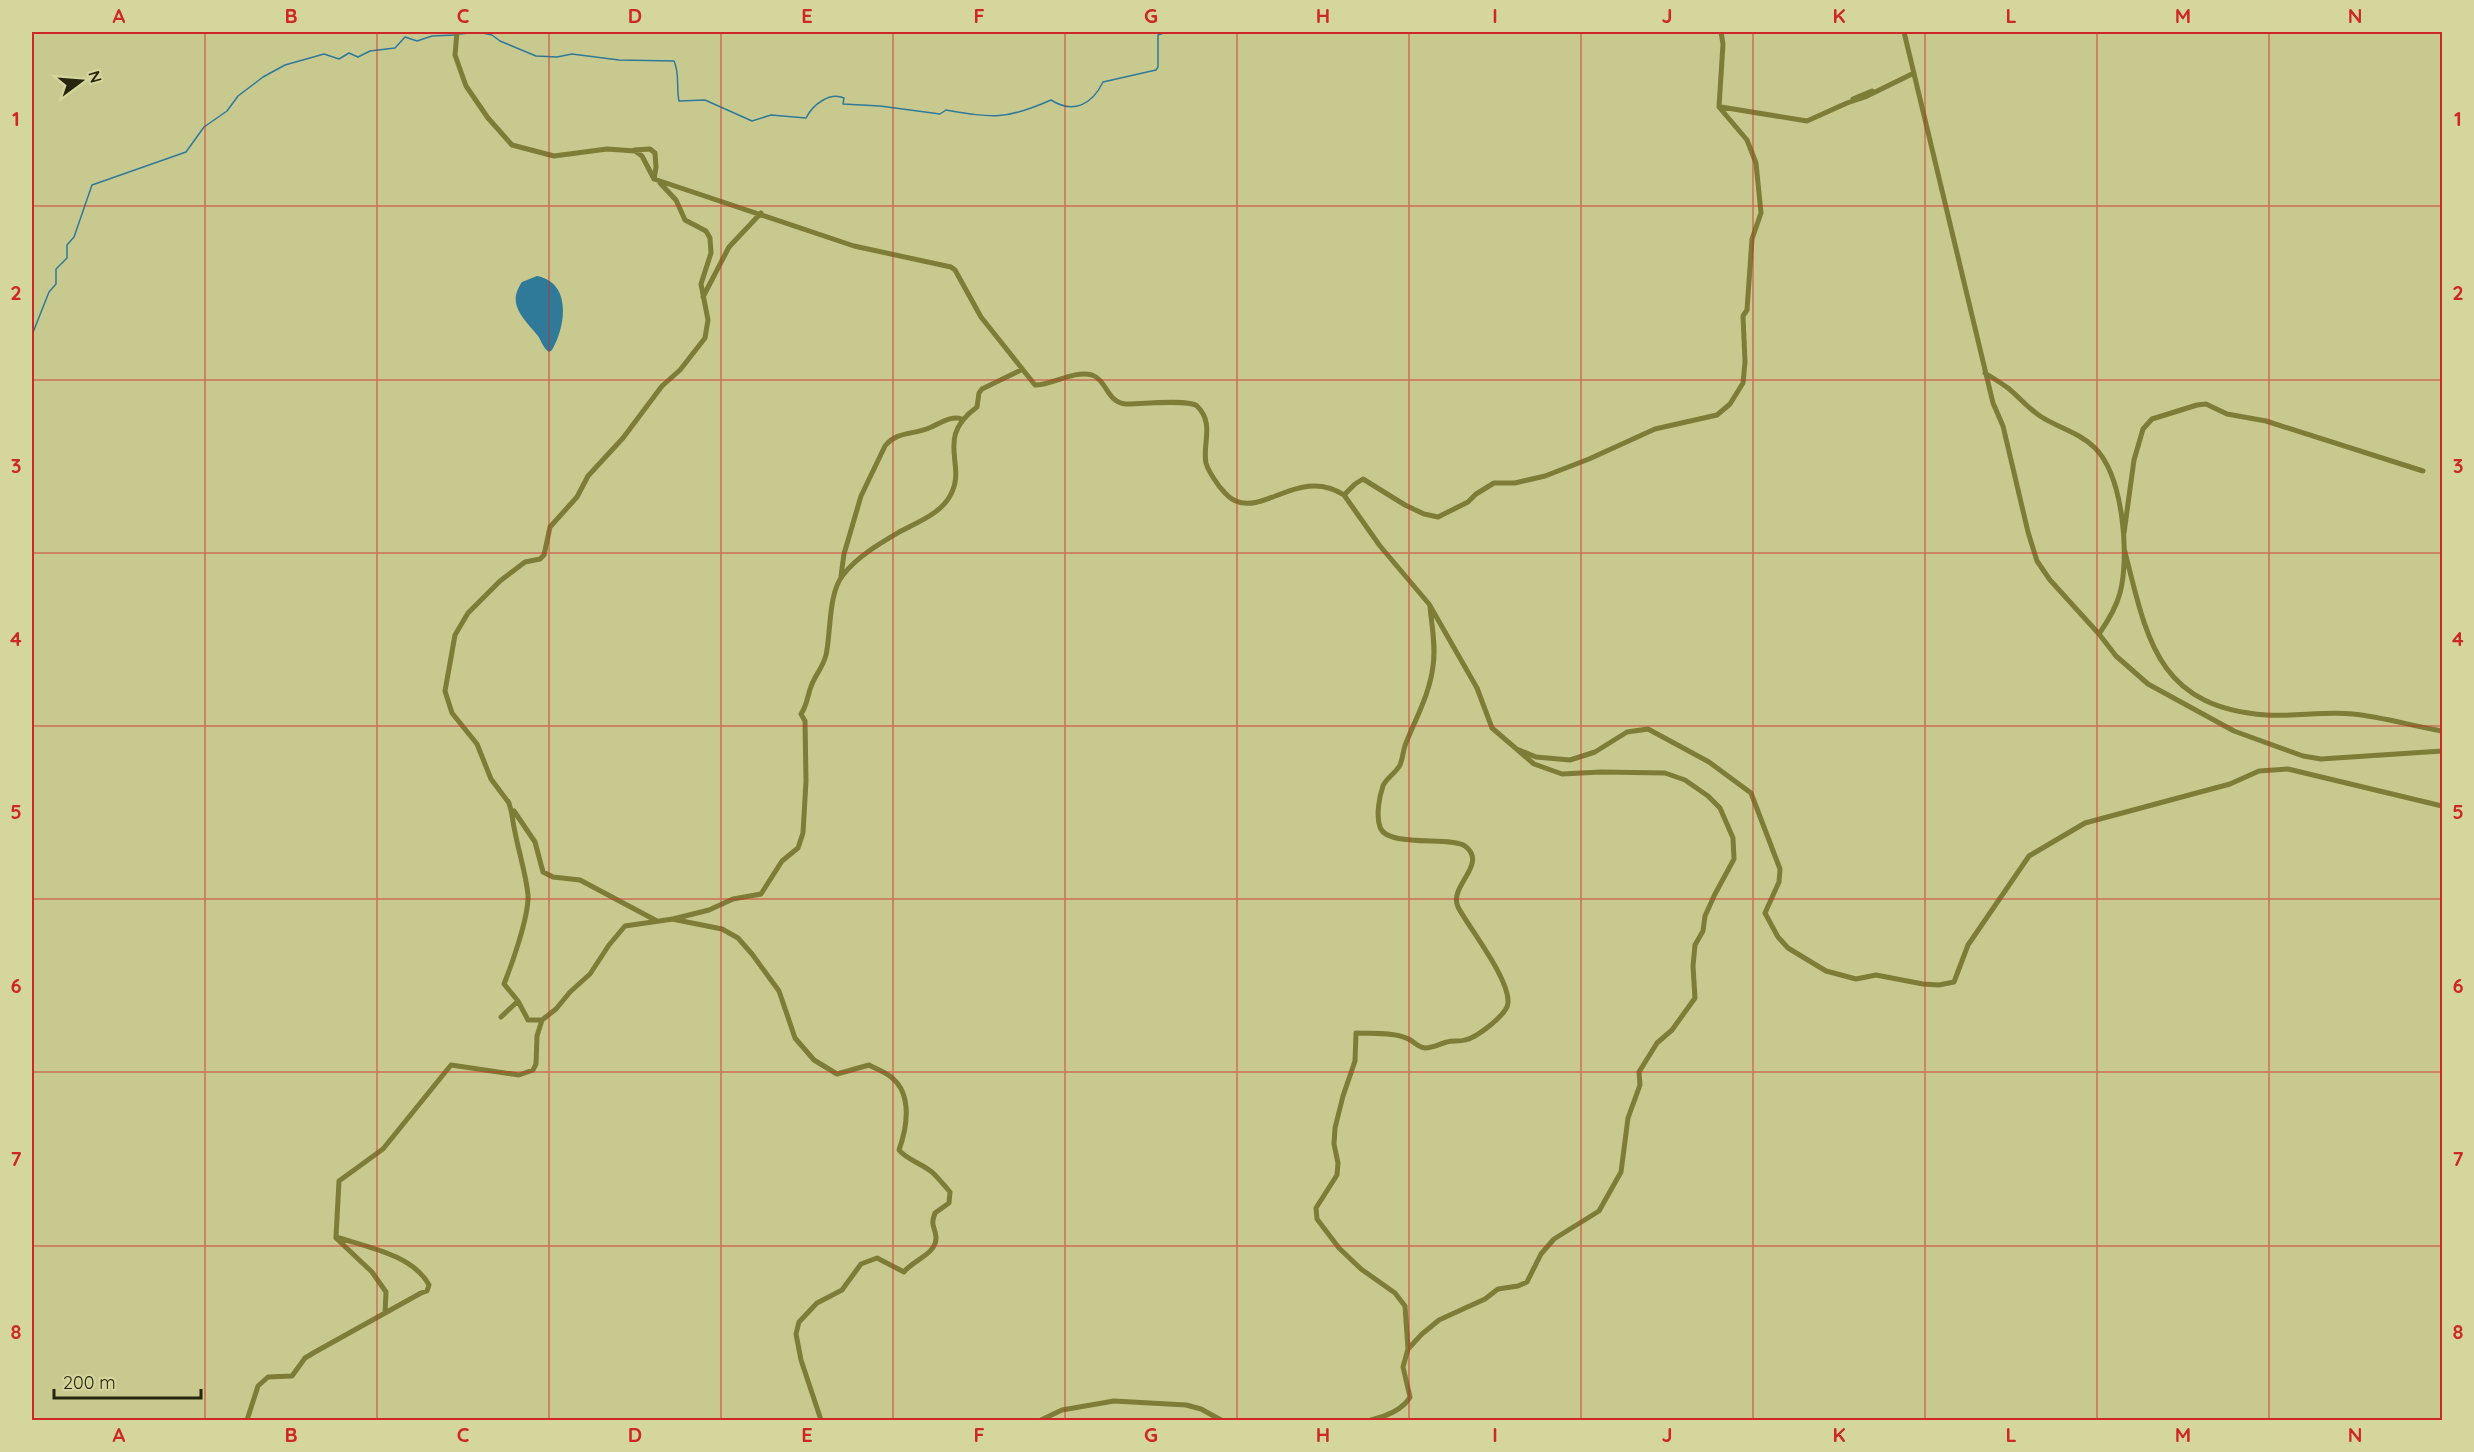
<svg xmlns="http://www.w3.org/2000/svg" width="2474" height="1452" viewBox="0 0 2474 1452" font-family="Quicksand,sans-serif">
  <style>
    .water { fill: #2f7999 }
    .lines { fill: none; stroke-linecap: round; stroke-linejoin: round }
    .stream { stroke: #2f7999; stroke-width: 1.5 }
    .minor { stroke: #7d7d37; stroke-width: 5 }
    .grid { fill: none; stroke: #cd2827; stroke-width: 1.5; stroke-opacity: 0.55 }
    .neatline { fill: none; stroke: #cd2827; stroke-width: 2 }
    .grid-label { font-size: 20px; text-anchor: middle; font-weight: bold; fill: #cd2827 }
  </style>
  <rect width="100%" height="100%" fill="#c8c98f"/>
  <path class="water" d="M537,276C573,283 565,328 552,350L549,352C543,348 542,342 538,336C524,318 506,305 522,282Z"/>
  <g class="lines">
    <path class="stream" d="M478,32L492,35L500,41L536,56L557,57L572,54L619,60L674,61C680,74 676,87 679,101L705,100L752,121L771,115L806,118C813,104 830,92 844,98L843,104L880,106L940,114L946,110C993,118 1006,120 1051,100C1073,114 1092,105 1103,82L1156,70L1158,67V35L1167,32
      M1234,32H1235
      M460,34L477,32
      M32,335L49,292L56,284V269L67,258V245L74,237L92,185L186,152L204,127L227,111L238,96L263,77L285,65L324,54L339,59L349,53L358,57L370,51L395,48L405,37L417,41L432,36L455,35"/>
    <path class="minor" d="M457,32L455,55L466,86L488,118L512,145L554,156L607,149L635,151L642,156L654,179L854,246L951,267L955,270L981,317L1035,385C1053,385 1073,370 1092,375C1107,380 1107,403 1126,404C1139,404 1189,399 1197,406C1215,423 1202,445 1206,463C1208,471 1214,479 1219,486C1224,492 1229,499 1236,501C1265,514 1301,467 1344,495L1355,484L1363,479L1405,505L1424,514L1438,517L1468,502L1476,494L1494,483H1515L1545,476L1589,459L1655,429L1717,415L1730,404L1743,383L1745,362L1743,316L1747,310L1752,239L1761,213L1756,163L1747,140L1719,107L1723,44L1721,32
      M1904,32L1993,403L2003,426L2028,532L2037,561L2050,580L2099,634L2116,656L2148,684L2234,731L2303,756L2321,759L2442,751
      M1853,99L1872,91
      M1721,107L1807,121L1847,103L1865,97L1914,73
      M634,150L650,149L655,153L656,167L654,179
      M703,297L729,247L761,213
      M1985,373C1993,378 2001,383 2008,388C2019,397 2028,408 2040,416C2058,428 2079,432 2095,448C2123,476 2130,555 2120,593C2116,608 2108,621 2099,634
      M1344,495L1380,546L1429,604L1477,688L1492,728L1534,764L1562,774L1601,772L1665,773L1685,780L1708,796L1720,808L1733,838L1734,859L1715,894L1705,916L1703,931L1695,945L1693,966L1695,998L1672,1030L1657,1043L1639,1072L1640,1085L1628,1118L1621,1172L1599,1211L1554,1239L1541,1254L1527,1282L1518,1286L1498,1289L1485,1299L1439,1320L1422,1334L1408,1349L1403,1367L1410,1397C1403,1410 1384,1417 1371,1420
      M2124,533L2134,460L2143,429L2152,419L2197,405L2206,404L2227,414L2266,421L2423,471
      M2124,548C2147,638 2156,707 2266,715C2295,717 2324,711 2353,714C2383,717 2412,726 2442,731
      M841,576L844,554L861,496L885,446C897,431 913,435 929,428C940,424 950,415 962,419
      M1519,750L1536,757L1570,760L1595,752L1627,732L1648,729L1709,762L1751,793L1780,869L1779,882L1765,913L1778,937L1788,948L1826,971L1856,979L1876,975L1923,984L1939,985L1954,982L1968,945L2029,856L2085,823L2230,784L2259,771L2288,769L2442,806
      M508,801C513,812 512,821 515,832C519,853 526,874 528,895C529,916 512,964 504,984L518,1001L528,1020H542L556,1009L570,992L590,974L609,945L625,926L673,919L709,910L733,899L761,894L782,861L798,848L803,833L806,781L805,721L801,714C807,706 808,693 812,684C816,674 823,667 826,655C831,634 828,593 843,575C858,556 879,544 901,531C918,522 942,513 951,494C967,464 934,438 977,407L979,393L982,389L1021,370
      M509,803L491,779L477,744L452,713L445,691L455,635L468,613L500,581L525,562L540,559L544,555L550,527L577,497L588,476L623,438L662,386L680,370L705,338L708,320L701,284L711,253L710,238L706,231L685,220L676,200L660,183
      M514,811L535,842L543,872L553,877L580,880L657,921
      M672,919L722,929L738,938L752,954L779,991L795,1038L814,1060L837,1074L869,1065C876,1069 885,1072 891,1077C913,1094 907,1128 899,1150C907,1160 923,1164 933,1173C939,1179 945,1186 950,1192L949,1203L935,1213C930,1226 935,1226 936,1237C937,1254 913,1260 904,1272L877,1258L861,1264L842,1290L817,1303L799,1322L796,1334L801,1360L821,1420
      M501,1017L518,1001
      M336,1238L372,1272L386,1292L385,1313
      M1408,1349L1405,1306L1395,1293L1361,1269L1339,1248L1317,1219L1316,1208L1337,1175L1338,1163L1334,1144L1335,1128L1343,1096L1355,1061L1356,1033C1372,1034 1391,1032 1406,1038C1413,1040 1417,1047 1425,1048C1434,1048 1439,1044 1447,1042C1453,1040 1459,1042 1465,1040C1476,1038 1507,1015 1508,1003C1510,979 1469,928 1458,907C1448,886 1489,864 1465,846C1452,836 1386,848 1380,827C1376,816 1379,797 1383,786C1386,778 1396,773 1400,765C1403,758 1403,750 1406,743C1416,718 1430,693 1433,666C1436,647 1432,627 1430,607
      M247,1420L258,1386L268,1377L292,1376L305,1358L315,1352L421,1293L427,1291L429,1285C413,1255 367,1247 336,1237L339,1181L383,1149L451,1065L519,1075L533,1070L536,1064L537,1036L542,1020
      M1041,1420L1062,1410L1114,1401L1186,1405L1201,1409L1221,1420"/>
  </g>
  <path class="grid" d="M205,32V1420M377,32V1420M549,32V1420M721,32V1420M893,32V1420M1065,32V1420M1237,32V1420M1409,32V1420M1581,32V1420M1753,32V1420M1925,32V1420M2097,32V1420M2269,32V1420M32,206H2442M32,380H2442M32,553H2442M32,726H2442M32,899H2442M32,1072H2442M32,1246H2442"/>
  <rect width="2474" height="1452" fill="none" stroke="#d4d69c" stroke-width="66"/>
  <g transform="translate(81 81) rotate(74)" stroke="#d4d69c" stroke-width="4.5" paint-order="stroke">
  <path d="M0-4.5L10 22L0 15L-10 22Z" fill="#26260f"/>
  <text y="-9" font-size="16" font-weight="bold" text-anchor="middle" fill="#26260f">N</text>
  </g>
  <path d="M54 1389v9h147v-9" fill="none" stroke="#26260f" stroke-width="3"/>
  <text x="63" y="1389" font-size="18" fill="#26260f" stroke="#d4d69c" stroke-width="4.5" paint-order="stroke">200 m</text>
  <rect x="33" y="33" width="2408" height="1386" class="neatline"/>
  <g class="grid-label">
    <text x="119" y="23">A</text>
    <text x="291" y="23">B</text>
    <text x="463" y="23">C</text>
    <text x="635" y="23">D</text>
    <text x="807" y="23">E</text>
    <text x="979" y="23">F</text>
    <text x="1151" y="23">G</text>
    <text x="1323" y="23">H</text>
    <text x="1495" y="23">I</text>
    <text x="1667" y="23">J</text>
    <text x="1839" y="23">K</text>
    <text x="2011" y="23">L</text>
    <text x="2183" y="23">M</text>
    <text x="2355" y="23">N</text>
    <text x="16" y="126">1</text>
    <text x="2458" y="126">1</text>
    <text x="16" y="300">2</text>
    <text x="2458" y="300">2</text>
    <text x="16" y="473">3</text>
    <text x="2458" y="473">3</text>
    <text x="16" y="646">4</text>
    <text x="2458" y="646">4</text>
    <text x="16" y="819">5</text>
    <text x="2458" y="819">5</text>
    <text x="16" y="993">6</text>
    <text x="2458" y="993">6</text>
    <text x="16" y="1166">7</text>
    <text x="2458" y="1166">7</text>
    <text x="16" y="1339">8</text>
    <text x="2458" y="1339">8</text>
    <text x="119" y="1442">A</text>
    <text x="291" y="1442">B</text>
    <text x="463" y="1442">C</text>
    <text x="635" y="1442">D</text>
    <text x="807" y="1442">E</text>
    <text x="979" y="1442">F</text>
    <text x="1151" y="1442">G</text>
    <text x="1323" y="1442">H</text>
    <text x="1495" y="1442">I</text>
    <text x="1667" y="1442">J</text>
    <text x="1839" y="1442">K</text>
    <text x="2011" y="1442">L</text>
    <text x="2183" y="1442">M</text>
    <text x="2355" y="1442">N</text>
  </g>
</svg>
